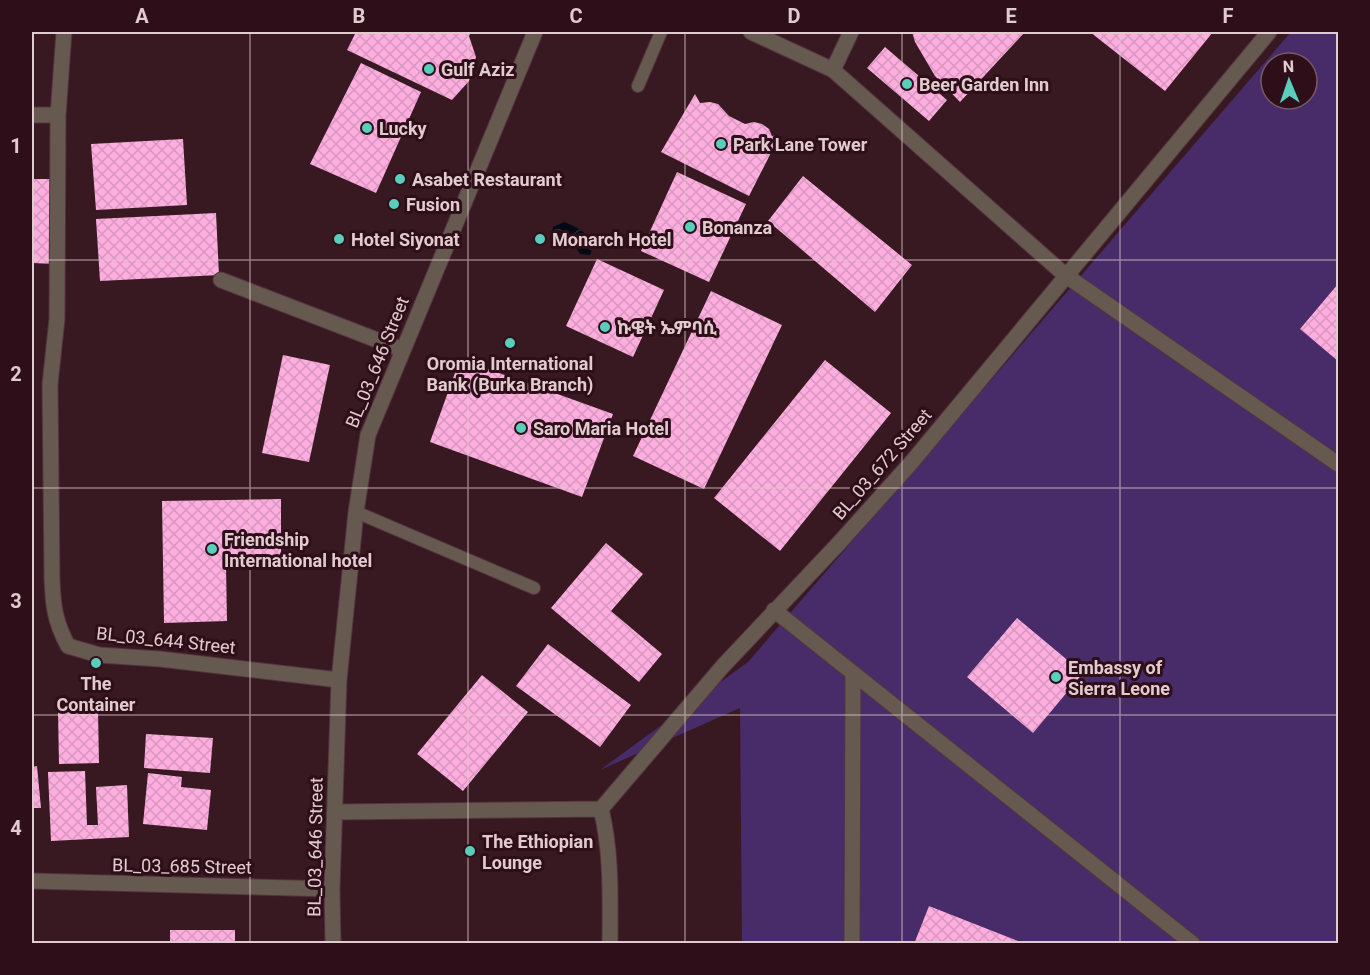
<svg xmlns="http://www.w3.org/2000/svg" width="1370" height="975" viewBox="0 0 1370 975" font-family="Roboto,'Noto Sans Ethiopic',sans-serif">
  <style>
    .green { fill: #482c69; fill-rule: evenodd }
    .water { fill: url(#water-waves) }
    .building { fill: url(#building-cross-hatch) }
    .lines { fill: none; stroke-linecap: round; stroke-linejoin: round }
    .service-casing { stroke: #53353e; stroke-width: 14 }
    .minor-casing { stroke: #53353e; stroke-width: 17 }
    .service { stroke: #66594f; stroke-width: 12 }
    .minor { stroke: #66594f; stroke-width: 15 }
    .grid { fill: none; stroke: #e2cbd0; stroke-width: 1.5; stroke-opacity: 0.55 }
    .poi-dot { fill: #5acebd; stroke: #2e0f19; stroke-width: 2 }
    .labels { text-anchor: middle; dominant-baseline: central; stroke-width: 6; stroke-linejoin: round; paint-order: stroke }
    .poi-label { font-size: 18px; font-weight: bold; fill: #e2cbd0; stroke: #2e0f19; text-anchor: start }
    .street-label { font-size: 18px; fill: #e2cbd0; stroke: #2e0f19 }
    .neatline { fill: none; stroke: #e2cbd0; stroke-width: 2 }
    .grid-label { font-size: 20px; text-anchor: middle; font-weight: bold; fill: #e2cbd0 }
  </style>
  <defs>
    <pattern id="water-waves" width="16" height="10" patternUnits="userSpaceOnUse" patternTransform="scale(1.5)"><rect width="16" height="10" fill="#020b15"/><path d="M0 5q4-4 8 0t8 0" fill="none" stroke="#272d36"/></pattern>
    <pattern id="building-cross-hatch" width="8" height="8" patternUnits="userSpaceOnUse" patternTransform="scale(1.5)"><rect width="8" height="8" fill="#fdaede"/><path d="M0 0l8 8M0 8l8-8" fill="none" stroke="#d897be"/></pattern>
  </defs>
  <rect width="100%" height="100%" fill="#381922"/>
  <path class="green" d="M1291,32H1338V943H742L740,708L600,770L748,662ZM1271,63H1307V99H1271Z"/>
  <path class="water" d="M564,222C578,227 599,238 590,255L580,254L571,240C560,239 547,247 553,227Z"/>
  <path class="building" d="M356,32H471L469,36L476,57L469,81L452,100L347,50Z
    M912,32H1025L960,102L935,76L915,42Z
    M1090,32H1213L1165,91Z
    M885,47L947,100L929,121L867,68Z
    M361,63L421,92L376,193L310,164Z
    M695,94L700,103L710,102L718,104L729,116L745,124L754,122L762,124L769,129L772,136L780,135L749,196L661,152Z
    M183,139L187,205L96,210L91,144Z
    M677,172L746,204L709,282L641,251Z
    M803,176L912,265L875,312L768,221Z
    M32,179H57L56,264L32,263Z
    M216,213L219,275L100,281L96,219Z
    M597,259L664,290L633,357L566,326Z
    M1338,284V361L1300,329Z
    M711,291L782,325L704,489L633,456Z
    M283,355L330,365L309,462L262,453Z
    M460,359L613,414L582,497L430,442Z
    M825,360L891,413L780,551L714,498Z
    M281,499V562L226,566L227,621L164,623L162,501Z
    M606,543L643,574L611,611L662,654L639,682L551,608Z
    M1017,618L1083,673L1033,733L967,677Z
    M548,644L631,705L600,747L516,686Z
    M482,675L528,712L463,791L417,754Z
    M98,711L99,763L59,764L58,712Z
    M146,734L213,738L210,773L144,768Z
    M37,766L41,808H32V767Z
    M85,771L87,825H98L96,787L127,785L129,837L51,841L48,772Z
    M148,773L182,777L181,787L211,790L207,830L143,824Z
    M929,906L1018,941L1017,944H914Z
    M170,930H235V944H170Z"/>
  <g class="lines">
    <defs>
      <path id="service" d="M638,86L661,32
        M356,512L534,588"/>
      <path id="minor" d="M64,32L58,115L57,319L50,384L52,579C53,606 55,622 68,646L99,655L160,659L339,680
        M751,32L833,70L1065,275L1338,464
        M833,70L851,32
        M32,115H58
        M221,280L403,350
        M774,610L1193,944
        M601,809L723,666L840,542L911,463L1269,32
        M601,809C612,853 610,899 610,944
        M335,812L601,809
        M32,881L332,889
        M333,944L332,889L339,680L356,512L368,435L535,32
        M852,944L853,673"/>
    </defs>
    <use href="#service" class="service-casing"/>
    <use href="#minor" class="minor-casing"/>
    <use href="#service" class="service"/>
    <use href="#minor" class="minor"/>
  </g>
  <path class="grid" d="M250,32V944M468,32V944M685,32V944M902,32V944M1120,32V944M32,260H1338M32,488H1338M32,715H1338"/>
  <g class="poi-dot">
    <circle cx="429" cy="69" r="6"/>
    <circle cx="907" cy="84" r="6"/>
    <circle cx="367" cy="128" r="6"/>
    <circle cx="721" cy="144" r="6"/>
    <circle cx="400" cy="179" r="6"/>
    <circle cx="394" cy="204" r="6"/>
    <circle cx="690" cy="227" r="6"/>
    <circle cx="339" cy="239" r="6"/>
    <circle cx="540" cy="239" r="6"/>
    <circle cx="605" cy="327" r="6"/>
    <circle cx="510" cy="343" r="6"/>
    <circle cx="521" cy="428" r="6"/>
    <circle cx="212" cy="549" r="6"/>
    <circle cx="96" cy="663" r="6"/>
    <circle cx="1056" cy="677" r="6"/>
    <circle cx="470" cy="851" r="6"/>
  </g>
  <g class="labels">
    <g class="poi-label">
      <text x="441" y="69">Gulf Aziz</text>
      <text x="919" y="84">Beer Garden Inn</text>
      <text x="379" y="128">Lucky</text>
      <text x="733" y="144">Park Lane Tower</text>
      <text x="412" y="179">Asabet Restaurant</text>
      <text x="406" y="204">Fusion</text>
      <text x="702" y="227">Bonanza</text>
      <text x="351" y="239">Hotel Siyonat</text>
      <text x="552" y="239">Monarch Hotel</text>
      <text x="617" y="327">ኩዌት ኤምባሲ</text>
      <text x="510" y="363" text-anchor="middle">Oromia International<tspan x="510" dy="21">Bank (Burka Branch)</tspan></text>
      <text x="533" y="428">Saro Maria Hotel</text>
      <text x="224" y="539">Friendship<tspan x="224" dy="21">International hotel</tspan></text>
      <text x="1068" y="667">Embassy of<tspan x="1068" dy="21">Sierra Leone</tspan></text>
      <text x="96" y="683" text-anchor="middle">The<tspan x="96" dy="21">Container</tspan></text>
      <text x="482" y="841">The Ethiopian<tspan x="482" dy="21">Lounge</tspan></text>
    </g>
    <g class="street-label">
      <text transform="translate(377 362) rotate(-68)">BL_03_646 Street</text>
      <text transform="translate(882 464) rotate(-49)">BL_03_672 Street</text>
      <text transform="translate(166 640) rotate(6)">BL_03_644 Street</text>
      <text transform="translate(315 847) rotate(-89)">BL_03_646 Street</text>
      <text transform="translate(182 866) rotate(1)">BL_03_685 Street</text>
    </g>
  </g>
  <rect width="1370" height="975" fill="none" stroke="#2e0f19" stroke-width="66"/>
  <g transform="translate(1289 81) rotate(358)"><circle r="28" fill="#2e0f19" stroke="#765a62" stroke-width="1.5"/>
  <path d="M0-4.5L10 22L0 15L-10 22Z" fill="#5acebd"/>
  <text y="-9" font-size="16" font-weight="bold" text-anchor="middle" fill="#e2cbd0">N</text>
  </g>
  <rect x="33" y="33" width="1304" height="909" class="neatline"/>
  <g class="grid-label">
    <text x="142" y="23">A</text>
    <text x="359" y="23">B</text>
    <text x="576" y="23">C</text>
    <text x="794" y="23">D</text>
    <text x="1011" y="23">E</text>
    <text x="1228" y="23">F</text>
    <text x="16" y="153">1</text>
    <text x="16" y="381">2</text>
    <text x="16" y="608">3</text>
    <text x="16" y="835">4</text>
  </g>
</svg>
